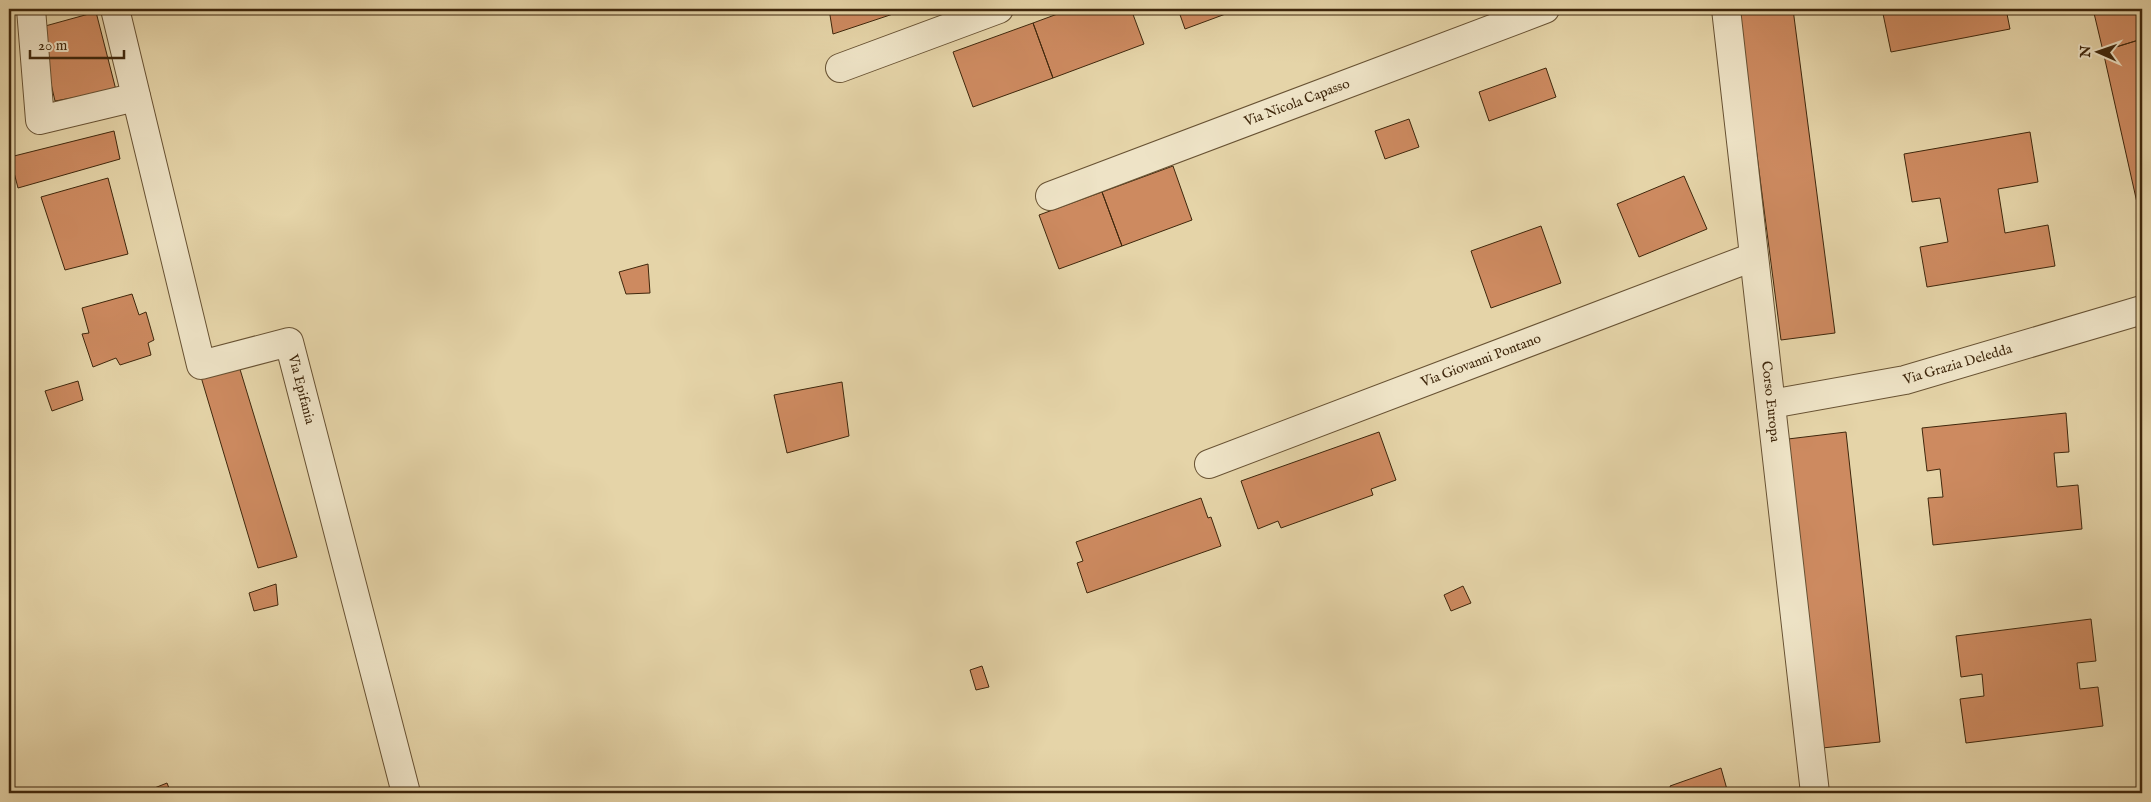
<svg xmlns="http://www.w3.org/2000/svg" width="2151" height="802" viewBox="0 0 2151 802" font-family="'IM FELL English',serif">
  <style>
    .building { fill: #cd8a60; stroke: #3f270c }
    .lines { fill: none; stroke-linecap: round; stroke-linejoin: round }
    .minor-casing { stroke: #685233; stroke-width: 30 }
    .minor { stroke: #eee3c6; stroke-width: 28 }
    .labels { text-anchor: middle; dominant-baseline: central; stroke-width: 4.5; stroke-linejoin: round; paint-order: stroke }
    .street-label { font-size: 14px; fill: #3f270c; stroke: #eee3c6 }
  </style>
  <rect width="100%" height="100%" fill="#e5d4a8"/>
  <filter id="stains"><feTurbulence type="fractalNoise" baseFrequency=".004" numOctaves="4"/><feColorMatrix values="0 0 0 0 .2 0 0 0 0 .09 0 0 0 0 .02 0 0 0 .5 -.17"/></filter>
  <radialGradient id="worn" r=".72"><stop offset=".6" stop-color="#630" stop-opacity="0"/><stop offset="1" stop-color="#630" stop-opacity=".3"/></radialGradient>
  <path class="building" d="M829,9H908L833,34Z
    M1071,9H1131L1144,44L1053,78L1033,23Z
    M1178,9H1239L1185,29Z
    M1738,9H1793L1835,333L1781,340Z
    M1882,9H2006L2010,29L1891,52Z
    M2093,9H2142V39L2103,51Z
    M96,12L116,90L55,101L38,28Z
    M1033,23L1053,78L973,107L953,52Z
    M2142,39V225L2103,51Z
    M1546,68L1556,97L1489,121L1479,92Z
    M1409,119L1419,147L1385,159L1375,131Z
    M114,131L120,159L18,188L10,157Z
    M2030,132L2038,182L1998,189L2005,233L2048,225L2055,266L1927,287L1920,247L1948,242L1940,198L1912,202L1904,154Z
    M1173,166L1192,220L1122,246L1102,192Z
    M1684,176L1707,229L1639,257L1617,204Z
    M108,178L128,254L65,270L41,197Z
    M1102,192L1122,246L1059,269L1039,215Z
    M1541,226L1561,283L1491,308L1471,251Z
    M648,264L650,293L626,294L619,272Z
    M132,294L139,315L146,312L154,340L148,343L151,355L120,365L116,358L93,367L82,334L89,333L82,308Z
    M239,366L297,557L258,568L201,377Z
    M78,381L83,400L52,411L45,391Z
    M842,382L849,436L787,453L774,395Z
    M2066,413L2069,452L2054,453L2057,487L2078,485L2082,529L1933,545L1928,498L1943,497L1940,469L1927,471L1922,428Z
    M1379,432L1396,480L1371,489L1373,495L1281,528L1278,521L1258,529L1241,481Z
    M1846,432L1880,742L1822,748L1788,439Z
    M1201,498L1208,518L1211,517L1221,546L1087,593L1077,563L1083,561L1076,542Z
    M276,584L278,605L254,611L249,593Z
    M1463,586L1471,603L1451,611L1444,595Z
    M2091,619L2096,661L2077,663L2080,689L2098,687L2103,726L1966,743L1960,699L1984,696L1982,674L1961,677L1956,636Z
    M982,666L989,687L976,690L970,670Z
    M1721,768L1728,793H1672L1670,786Z
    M167,783L171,793H148L147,791Z"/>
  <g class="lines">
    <defs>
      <g id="minor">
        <path d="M31,9L40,120L136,97"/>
        <path id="s1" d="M115,9L201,365L289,342L406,793"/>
        <path id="s2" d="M1726,9L1815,793"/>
        <path d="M840,68L999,9"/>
        <path id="s3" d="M1050,196L1545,9"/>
        <path id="s4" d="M1771,404L1905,380L2142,310"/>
        <path id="s5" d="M1209,464L1753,257"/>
      </g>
    </defs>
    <use href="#minor" class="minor-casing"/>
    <use href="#minor" class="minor"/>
  </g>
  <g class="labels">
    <g class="street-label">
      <text stroke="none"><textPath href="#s3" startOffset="264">Via Nicola Capasso</textPath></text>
      <text stroke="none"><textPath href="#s5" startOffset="291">Via Giovanni Pontano</textPath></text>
      <text stroke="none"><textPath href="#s4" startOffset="191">Via Grazia Deledda</textPath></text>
      <text stroke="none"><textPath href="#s1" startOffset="506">Via Epifania</textPath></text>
      <text stroke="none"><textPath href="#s2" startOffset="395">Corso Europa</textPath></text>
    </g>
  </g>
  <rect width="2151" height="802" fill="none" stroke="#e5d4a8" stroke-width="30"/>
  <rect x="10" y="10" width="2131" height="782" fill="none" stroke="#3f270c" stroke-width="2.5"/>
  <rect x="15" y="15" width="2121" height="772" fill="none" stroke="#3f270c"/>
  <g transform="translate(2098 52) rotate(272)" stroke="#eee3c6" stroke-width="4" paint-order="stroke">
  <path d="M0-4L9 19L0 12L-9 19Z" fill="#3f270c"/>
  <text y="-8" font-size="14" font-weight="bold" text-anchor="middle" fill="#3f270c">N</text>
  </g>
  <path d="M30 50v8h94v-8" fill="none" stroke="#3f270c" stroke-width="2.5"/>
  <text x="38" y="50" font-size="15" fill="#3f270c" stroke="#eee3c6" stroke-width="4" paint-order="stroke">20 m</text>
  <rect width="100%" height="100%" filter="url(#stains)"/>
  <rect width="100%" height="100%" fill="url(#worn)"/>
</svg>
